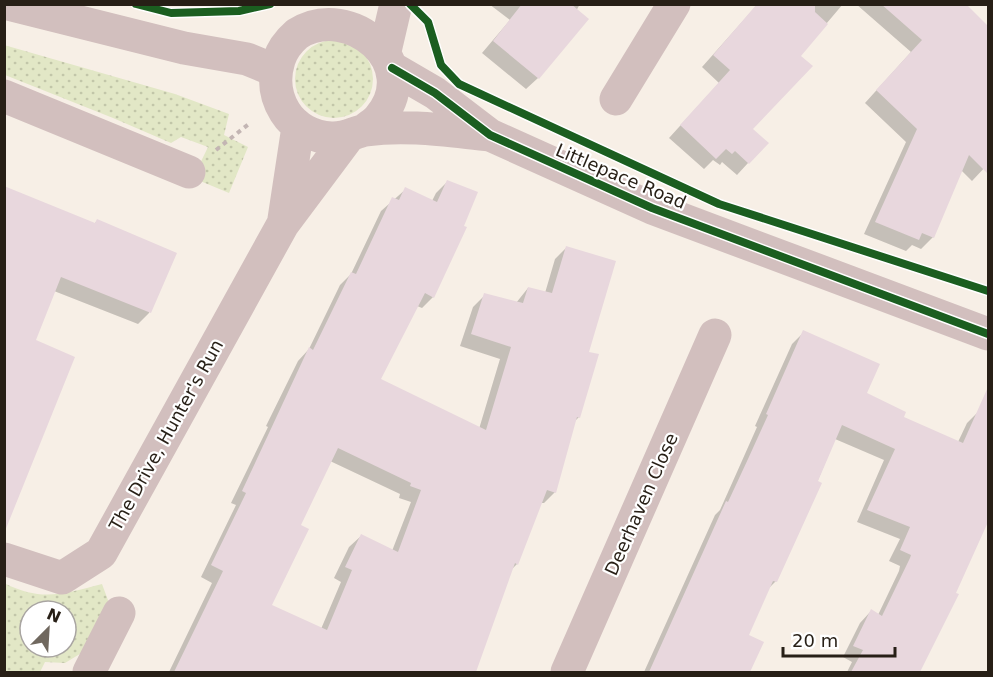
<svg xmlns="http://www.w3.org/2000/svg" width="993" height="677" viewBox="0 0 993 677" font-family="'DejaVu Sans',sans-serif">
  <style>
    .grass { fill: url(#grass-dots); fill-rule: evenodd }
    .shadow { fill: #0003; fill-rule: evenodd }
    .building { fill: #e8d7dd; fill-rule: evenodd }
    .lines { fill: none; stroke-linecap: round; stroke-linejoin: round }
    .path { stroke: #c3b5b3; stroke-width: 4; stroke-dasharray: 4.5 4.5; stroke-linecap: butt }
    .minor { stroke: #d2bfbe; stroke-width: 33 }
    .cycleway-casing { stroke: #fff; stroke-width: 11 }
    .cycleway { stroke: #1b5e20; stroke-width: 8 }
    .labels { text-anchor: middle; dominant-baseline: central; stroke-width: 4.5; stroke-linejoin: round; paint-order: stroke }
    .street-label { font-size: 18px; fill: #271f16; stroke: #fff }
  </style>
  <defs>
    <pattern id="grass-dots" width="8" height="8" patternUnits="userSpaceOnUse" patternTransform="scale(1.5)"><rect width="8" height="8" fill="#e2e7c6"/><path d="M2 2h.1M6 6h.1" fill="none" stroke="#c2c6a9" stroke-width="1.8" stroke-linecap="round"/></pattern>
  </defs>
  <rect width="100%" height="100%" fill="#f7efe6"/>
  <path class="grass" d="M295 79a39 39 0 1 1 78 0a39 39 0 1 1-78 0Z
    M4,45L175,94L229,114L224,135L248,147L229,193L193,178L208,147L181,137L171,143L113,118L5,75Z
    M4,583C41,602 64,594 102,584L112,611L93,646L65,663L45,662L40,672H5ZM30,611H66V647H30Z"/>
  <path class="shadow" d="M489,4H580L538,78L526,89L482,53L510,20Z
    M758,4H843L799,56L751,129L748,163L737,175L722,162L720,165L713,160L704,169L669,138L719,83L702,67Z
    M856,4H964L988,27V164L972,181L961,170L933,237L921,249L912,245L906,251L864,234L906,142L865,103L911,52Z
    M447,182L433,297L422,308L417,306L379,380L479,429L500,359L460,346L473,307L485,295L516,303L528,288L545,293L555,259L566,248L587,353L579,417L575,421L555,492L544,503H540L517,564L511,570L474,672H416L417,670L354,646L345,672H169L212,583L201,577L236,505L231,503L268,427L266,426L298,361L309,349L340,285L351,274L381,211L406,189L432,201L436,193ZM330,461L400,494L399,498L411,502L392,551L361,536L349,547L334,578L341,582L321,629L270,606L299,526Z
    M4,188L94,224L97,221L175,253L149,313L138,324L54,291L34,341L14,506L4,516Z
    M804,332L865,393L902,417L958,442L967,423L979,411L988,415V519L954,593L957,595L918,672H847L852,662L843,657L860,623L871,611L878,615L899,571L900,566L889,561L900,539L857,522L884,460L835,439L776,581L768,589L747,636L762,642L749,672H644L715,515L720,510L737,472L757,427L755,426L792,344Z"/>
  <path class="building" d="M522,4H571L589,19L539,79L493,41Z
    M757,4H815V12L828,24L801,56L813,66L753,129L769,143L749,164L735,151L732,154L726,149L716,159L680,125L730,70L713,55Z
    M881,4H966L988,26V174L969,155L934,238L922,233L919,240L875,222L917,129L876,90L922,40Z
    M447,180L478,192L464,226L467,227L434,298L425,293L381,379L486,430L511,347L471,334L484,293L523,303L528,287L552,293L566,246L616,261L589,352L599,354L580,418L577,417L556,493L547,490L518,565L515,563L476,672H174L223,571L211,565L246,493L242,491L309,347L313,350L351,272L356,274L392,197L399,200L405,187L437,202ZM338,448L411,483L410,486L421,490L398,552L361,534L345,567L352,570L327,630L272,605L309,529L301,525Z
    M4,186L95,223L97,219L177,253L151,313L61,277L36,340L75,357L5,531Z
    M803,330L880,364L867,393L906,412L904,417L963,443L988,387V522L956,593L959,594L920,672H851L863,650L853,646L871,609L882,616L910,558L911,555L900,550L910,527L867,510L895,449L842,425L818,481L822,483L777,582L773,581L749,635L764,642L750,672H649L726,501L728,502L748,459L768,415L766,414Z"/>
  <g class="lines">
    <path class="path" d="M202,12L239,11L270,4
      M429,28L436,52
      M216,150L250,123
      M964,283L988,291"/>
    <path class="minor" d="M8,4L184,48L247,59L276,71
      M385,51L396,4
      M392,68L435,93L490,135L652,208L988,334
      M4,96L189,172
      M616,99L674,4
      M365,130C369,126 375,123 379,118C425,65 350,0 297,34C289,41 282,50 279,60C273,79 275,96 285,112C295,128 313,137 331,138C346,139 354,132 366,130C407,124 449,131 490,135
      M284,219L298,127
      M4,559L62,578L101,553L283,224L348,137
      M89,672L119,613
      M567,672L715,335"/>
    <defs>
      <path id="cycleway" d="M136,4L171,13L239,11L270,4
        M410,4L428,22L441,65L459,84L719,204L988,291
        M392,68L435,93L490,135L652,208L988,334"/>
    </defs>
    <use href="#cycleway" class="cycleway-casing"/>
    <use href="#cycleway" class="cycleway"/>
  </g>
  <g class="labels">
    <g class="street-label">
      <text transform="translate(621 176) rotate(23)">Littlepace Road</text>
      <text transform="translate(166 435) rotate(-61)">The Drive, Hunter's Run</text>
      <text transform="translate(641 504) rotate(-66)">Deerhaven Close</text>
    </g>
  </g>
  <rect width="993" height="677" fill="none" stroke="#271f16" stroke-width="12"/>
  <g transform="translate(48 629) rotate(24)"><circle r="28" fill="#ffffff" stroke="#a9a5a2" stroke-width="1.5"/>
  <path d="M0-4.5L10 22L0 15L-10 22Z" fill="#70685f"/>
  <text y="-9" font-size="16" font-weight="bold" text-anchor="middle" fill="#271f16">N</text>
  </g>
  <path d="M783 647v9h112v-9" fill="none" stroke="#271f16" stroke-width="3"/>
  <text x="792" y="647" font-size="18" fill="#271f16" stroke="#ffffff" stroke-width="4.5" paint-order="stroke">20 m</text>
</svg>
